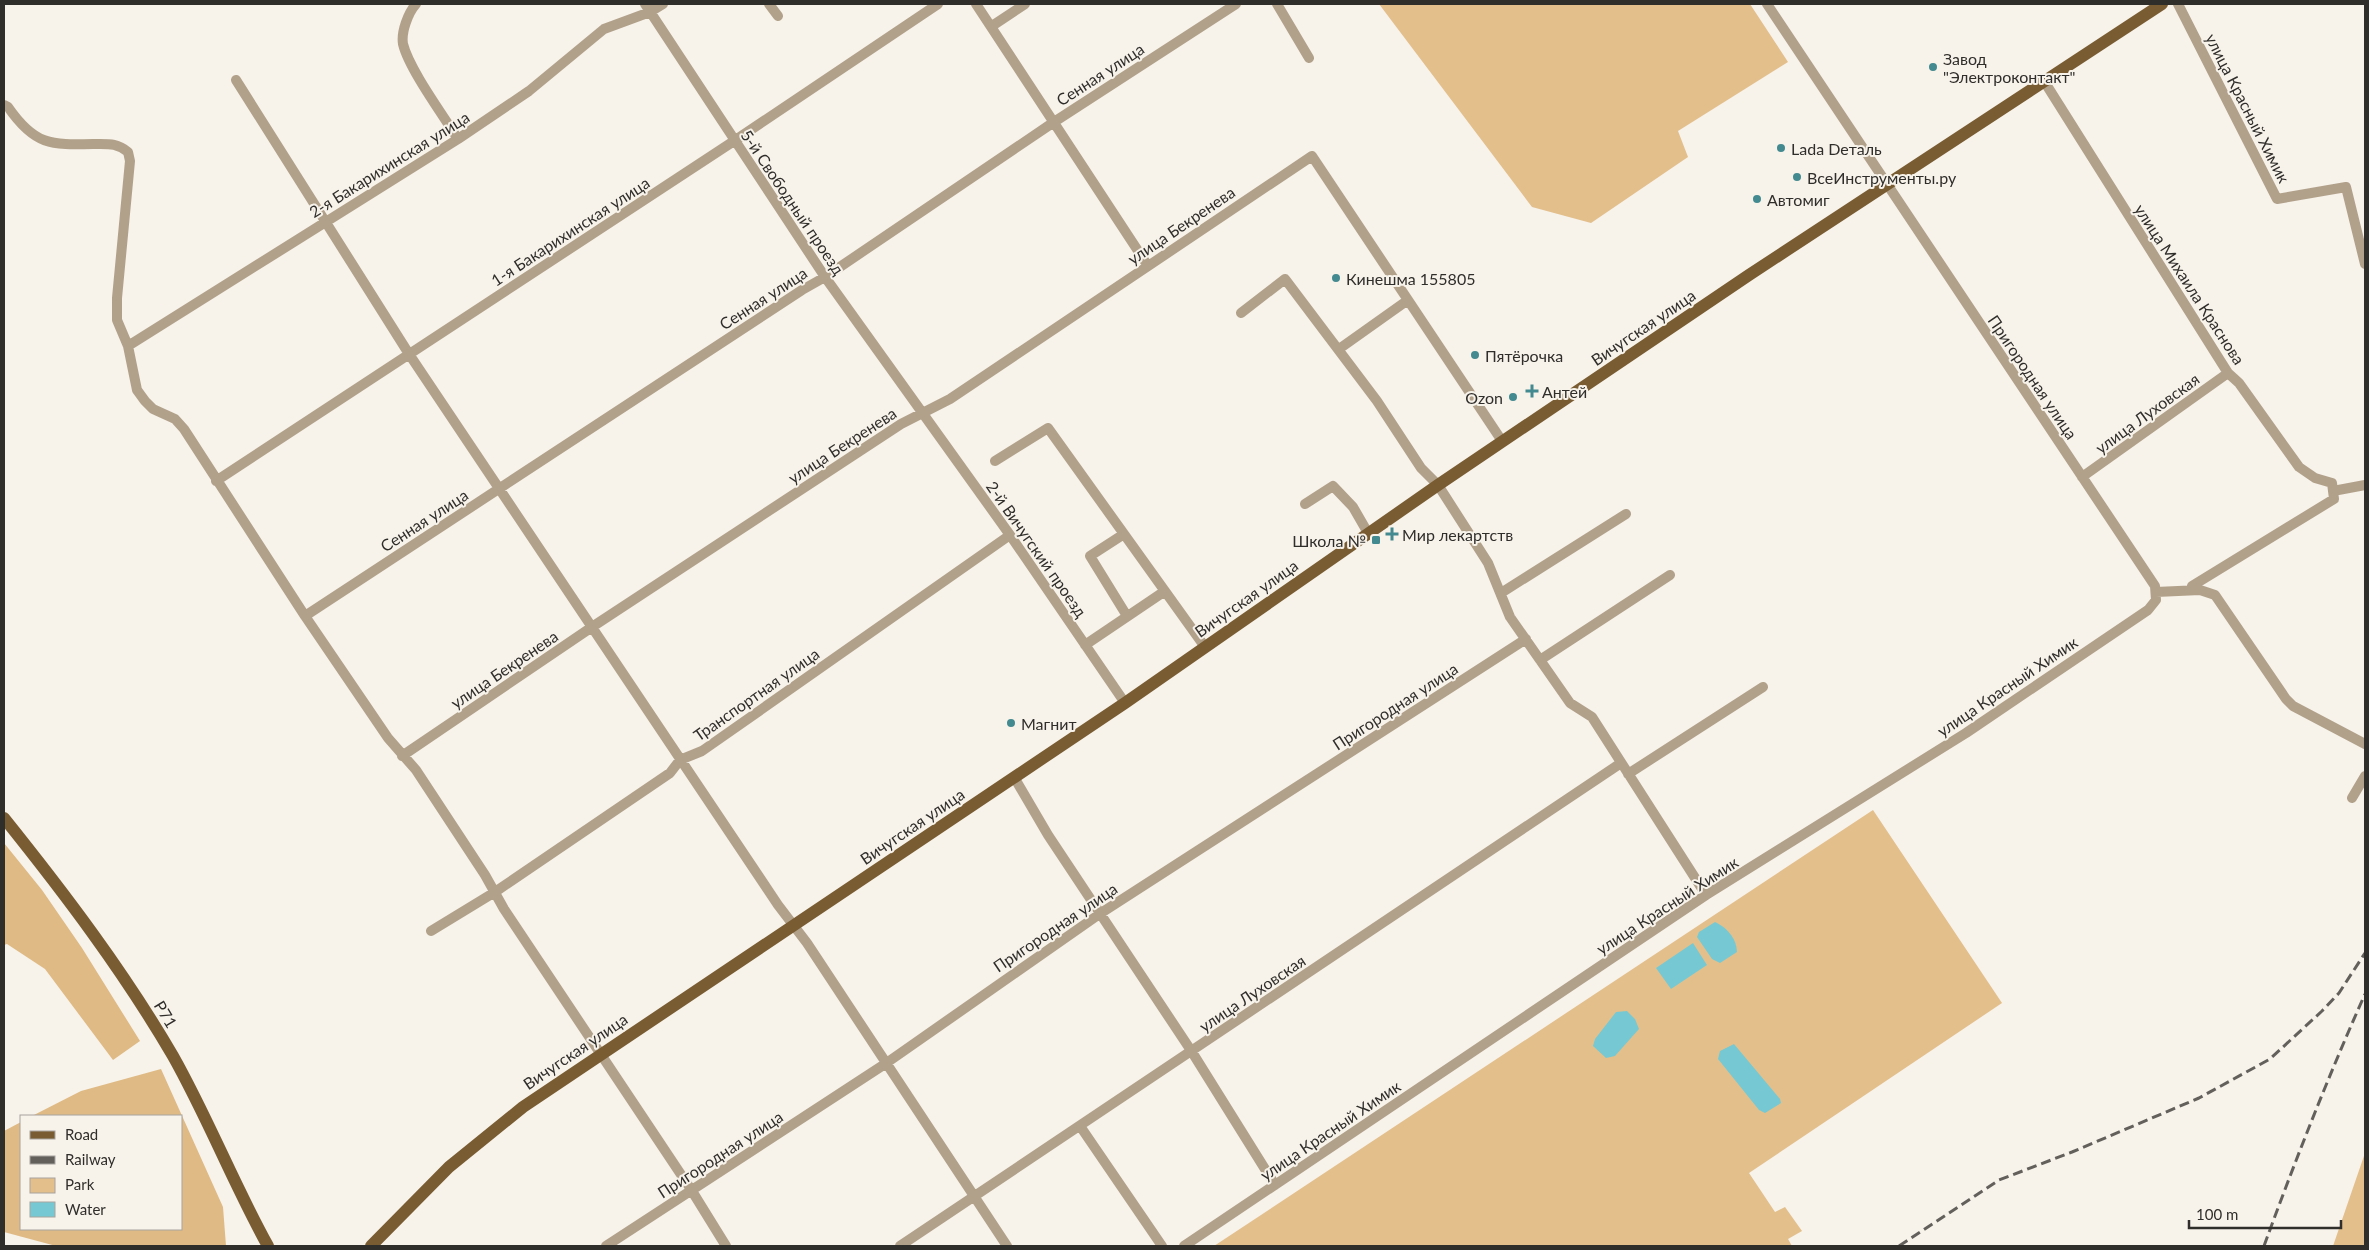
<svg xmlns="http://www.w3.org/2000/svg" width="2369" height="1250" viewBox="0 0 2369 1250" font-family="Lato,sans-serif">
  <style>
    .green { fill: #e3bf8c }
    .forest { fill: #dfba84 }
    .water { fill: #76c9d2 }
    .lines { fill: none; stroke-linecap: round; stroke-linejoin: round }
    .minor { stroke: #b1a18a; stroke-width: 10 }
    .major { stroke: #795c32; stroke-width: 12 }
    .rail { stroke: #63605c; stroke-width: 3; stroke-dasharray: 10 5; stroke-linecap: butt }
    .poi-dot { fill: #428990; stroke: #f7f2ea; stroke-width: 2 }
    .labels { text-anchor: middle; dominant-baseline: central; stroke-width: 4; stroke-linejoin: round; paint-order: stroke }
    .poi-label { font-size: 16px; fill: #302e2b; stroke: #f7f2ea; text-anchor: start }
    .street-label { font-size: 16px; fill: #302e2b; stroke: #f7f2ea }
  </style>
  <rect width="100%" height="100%" fill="#f7f2ea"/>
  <path class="green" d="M1379,4H1750L1788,62L1678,131L1688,157L1591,223L1532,207Z
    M1873,810L2002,1003L1749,1173L1775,1212L1785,1207L1802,1231L1788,1239L1792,1246H1214Z
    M2365,1153V1246H2333Z"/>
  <path class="forest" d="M4,843L42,890L82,948L140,1041L113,1060L45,969L7,944L4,945Z
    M161,1069L223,1207L226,1246H56L4,1232V1131L21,1122V1229H181V1116H32L81,1091Z"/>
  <path class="water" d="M1715,922C1726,927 1737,938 1737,952L1720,963L1712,959L1697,937L1699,932Z
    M1693,943L1707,965L1671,989L1656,968Z
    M1627,1011L1635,1019L1639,1029L1615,1056L1606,1058L1593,1046L1595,1039L1616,1012Z
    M1734,1044L1780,1099L1781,1103L1765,1113L1759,1110L1718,1059L1720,1051Z"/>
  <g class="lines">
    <path class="minor" d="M416,4C408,13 401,32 403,44C409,69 443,115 458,139
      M645,4L825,277L1010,535L1125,703
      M769,4L778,16
      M976,4L1148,266
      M1277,4L1309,58
      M2178,4L2277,199L2346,187L2365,264
      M992,26L1025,4
      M236,80L409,354L778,905L807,943L1007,1246
      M2044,81L2228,373L2239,383L2299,467L2315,478L2332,483L2334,499L2192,586
      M4,105L8,107C35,146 51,145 95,144C109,144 117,143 128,152L130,161L117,298V320L128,346L137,390L145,401L153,409L175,419L184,429L305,616L388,738L416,770L485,875L504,909L692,1191L726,1246
      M1241,313L1285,279L1377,401L1421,468L1438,485L1488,563L1510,617L1570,703L1592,717L1706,895
      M128,346L458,139L529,91L604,29L650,12L663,4
      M1339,349L1408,300
      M995,461L1048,428L1205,647
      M2082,477L2228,373
      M216,481L734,141L938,4
      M2333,491L2365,485
      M1305,504L1333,486L1353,507L1368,533
      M1124,534L1090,556L1127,616
      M2156,592L2200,590L2215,595L2286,699L2293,706L2365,744
      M1501,593L1626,514
      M305,616L802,290L825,277L1054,122L1236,4
      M1085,645L1165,591
      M1540,660L1670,575
      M402,756L592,627L901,424L950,399L1312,156L1502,441
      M1628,774L1763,687
      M1014,777L1048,835L1192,1052L1275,1185
      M2352,798L2365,776
      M431,931L495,892L670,773L680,760L702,751L1010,535
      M1080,1126L1162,1246
      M606,1246L885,1064L1101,913L1526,639
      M900,1246L1621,763
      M1184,1246L1706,895L1966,733L2148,610L2156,600L2155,586L1767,4"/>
    <path class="major" d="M4,818C65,894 124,972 173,1056C208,1118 234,1185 268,1246
      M371,1246L449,1167L523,1107L1125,703L1438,485L1749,275L2162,4"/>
    <path class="rail" d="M1899,1246L1999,1180L2072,1152L2199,1098L2270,1059L2322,1011L2339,993L2365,953
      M2264,1246C2295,1161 2328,1077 2365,994"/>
  </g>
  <g class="poi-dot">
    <circle cx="1933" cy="67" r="5"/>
    <circle cx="1781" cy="148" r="5"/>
    <circle cx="1797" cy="177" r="5"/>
    <circle cx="1757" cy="199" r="5"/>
    <circle cx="1336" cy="278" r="5"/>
    <circle cx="1475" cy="355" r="5"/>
    <path d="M1529.5 383.5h5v5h5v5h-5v5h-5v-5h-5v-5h5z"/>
    <circle cx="1513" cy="397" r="5"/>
    <path d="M1389.5 526.5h5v5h5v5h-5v5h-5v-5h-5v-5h5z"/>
    <rect x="1371" y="535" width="10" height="10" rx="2.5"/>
    <circle cx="1011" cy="723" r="5"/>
  </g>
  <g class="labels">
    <g class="poi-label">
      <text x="1943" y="58">Завод<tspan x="1943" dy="18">"Электроконтакт"</tspan></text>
      <text x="1791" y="148">Lada Dеталь</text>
      <text x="1807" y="177">ВсеИнструменты.ру</text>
      <text x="1767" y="199">Автомиг</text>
      <text x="1346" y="278">Кинешма 155805</text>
      <text x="1485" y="355">Пятёрочка</text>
      <text x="1542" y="391">Антей</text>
      <text x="1503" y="397" text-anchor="end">Ozon</text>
      <text x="1402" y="534">Мир лекартств</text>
      <text x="1366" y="540" text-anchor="end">Школа №</text>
      <text x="1021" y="723">Магнит</text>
    </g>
    <g class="street-label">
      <text transform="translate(1100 74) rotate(-33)">Сенная улица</text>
      <text transform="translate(2248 108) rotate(63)">улица Красный Химик</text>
      <text transform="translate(389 164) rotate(-32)">2-я Бакарихинская улица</text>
      <text transform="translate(793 202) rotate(56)">5-й Свободный проезд</text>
      <text transform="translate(1181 225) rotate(-34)">улица Бекренева</text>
      <text transform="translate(570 231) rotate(-33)">1-я Бакарихинская улица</text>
      <text transform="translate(2190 284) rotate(57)">улица Михаила Краснова</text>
      <text transform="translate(763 298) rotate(-33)">Сенная улица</text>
      <text transform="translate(1643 327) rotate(-34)">Вичугская улица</text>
      <text transform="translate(2033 377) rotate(56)">Пригородная улица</text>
      <text transform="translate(2147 413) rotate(-36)">улица Луховская</text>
      <text transform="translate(842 445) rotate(-33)">улица Бекренева</text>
      <text transform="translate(424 520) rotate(-33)">Сенная улица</text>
      <text transform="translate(1037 549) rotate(55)">2-й Вичугский проезд</text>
      <text transform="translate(1246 598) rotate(-35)">Вичугская улица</text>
      <text transform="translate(504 669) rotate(-34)">улица Бекренева</text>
      <text transform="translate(2007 686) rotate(-34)">улица Красный Химик</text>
      <text transform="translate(756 694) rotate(-35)">Транспортная улица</text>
      <text transform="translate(1395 706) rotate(-33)">Пригородная улица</text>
      <text transform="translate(912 826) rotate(-34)">Вичугская улица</text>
      <text transform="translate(1667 905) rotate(-33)">улица Красный Химик</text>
      <text transform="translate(1055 927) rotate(-34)">Пригородная улица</text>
      <text transform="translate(1252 993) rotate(-34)">улица Луховская</text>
      <text transform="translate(166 1014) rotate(59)">Р71</text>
      <text transform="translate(575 1051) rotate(-34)">Вичугская улица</text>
      <text transform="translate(1330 1130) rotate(-34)">улица Красный Химик</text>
      <text transform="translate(720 1154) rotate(-33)">Пригородная улица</text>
    </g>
  </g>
  <rect width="2369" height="1250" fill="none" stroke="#302e2b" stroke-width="10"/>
  <rect x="20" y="1115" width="162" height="115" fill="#f7f2ea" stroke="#a7a49e"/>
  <rect x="30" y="1131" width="25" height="8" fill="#795c32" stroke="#a7a49e"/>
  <text x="65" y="1140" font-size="15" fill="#302e2b">Road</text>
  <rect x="30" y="1156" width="25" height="8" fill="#63605c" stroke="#a7a49e"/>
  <text x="65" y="1165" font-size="15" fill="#302e2b">Railway</text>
  <rect x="30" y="1178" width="25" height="15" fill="#e3bf8c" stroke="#a7a49e"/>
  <text x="65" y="1190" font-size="15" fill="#302e2b">Park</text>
  <rect x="30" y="1202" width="25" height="15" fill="#76c9d2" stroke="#a7a49e"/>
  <text x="65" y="1215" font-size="15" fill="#302e2b">Water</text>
  <path d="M2189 1220v8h152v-8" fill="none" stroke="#302e2b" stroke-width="2.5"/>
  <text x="2196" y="1220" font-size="15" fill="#302e2b" stroke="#f7f2ea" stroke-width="4" paint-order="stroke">100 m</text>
</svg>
